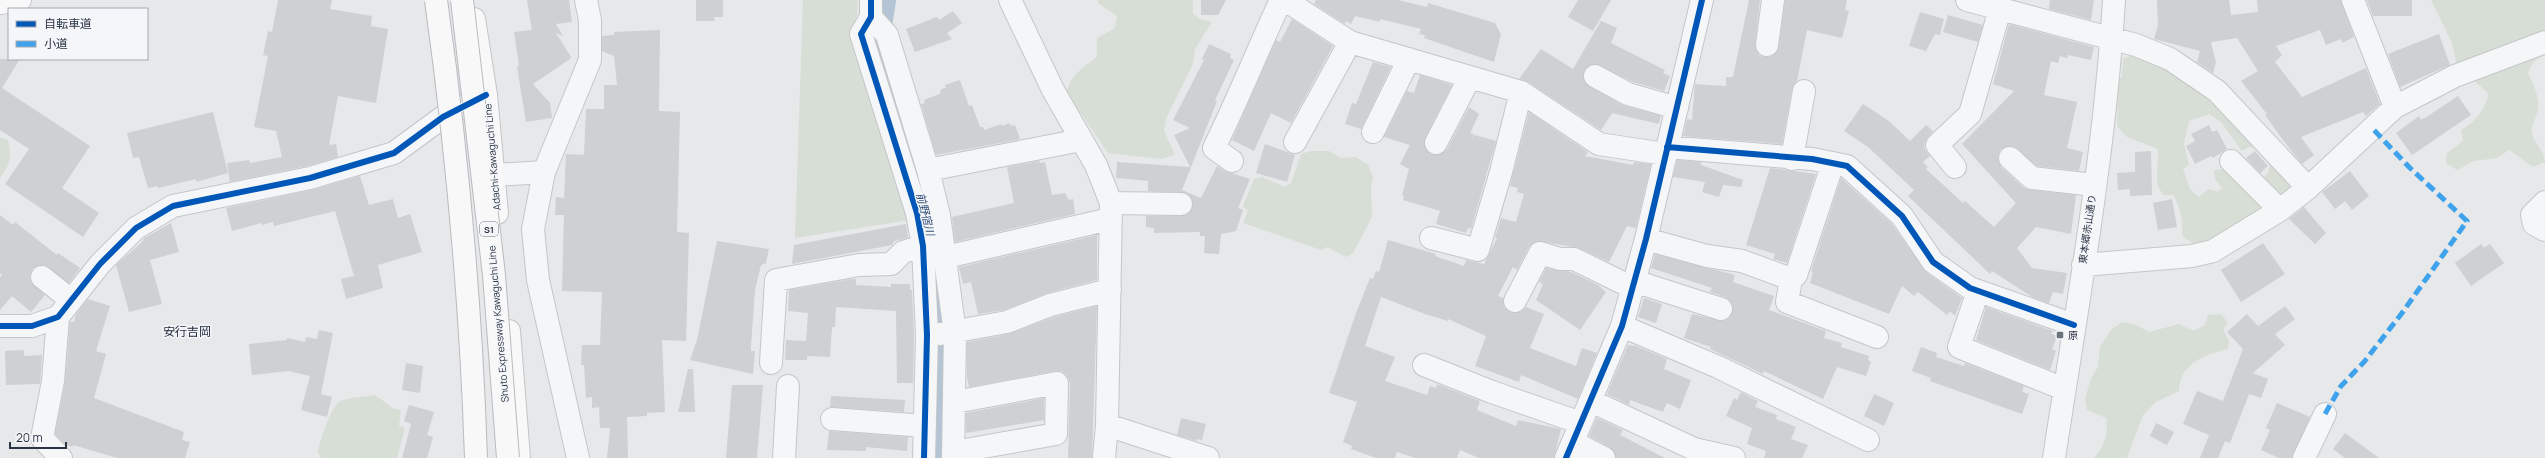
<svg xmlns="http://www.w3.org/2000/svg" width="2545" height="458" viewBox="0 0 2545 458" font-family="Manrope,'Noto Sans JP',sans-serif">
  <style>
    .green { fill: #d6ded6 }
    .lines { fill: none; stroke-linecap: round; stroke-linejoin: round }
    .river { stroke: #b4c4d5; stroke-width: 34 }
    .building { fill: #ced0d3 }
    .minor-casing { stroke: #c4c6c8; stroke-width: 24 }
    .major-casing { stroke: #c2c5c8; stroke-width: 24 }
    .minor { stroke: #f5f6f7; stroke-width: 22 }
    .major { stroke: #f8f8f8; stroke-width: 22 }
    .highway-bridge-casing { stroke: #b8bbbf; stroke-width: 24; stroke-linecap: butt }
    .highway-bridge { stroke: #f8f8f8; stroke-width: 22 }
    .quiet { stroke: #3ea3ec; stroke-width: 5; stroke-dasharray: 10 5; stroke-linecap: butt }
    .cycleway-casing { stroke: #f4f6f9; stroke-width: 8 }
    .cycleway { stroke: #0057b8; stroke-width: 6 }
    .poi-dot { fill: #6c737f; stroke: #f4f6f9; stroke-width: 1.5 }
    .labels { text-anchor: middle; dominant-baseline: central; stroke-width: 3; stroke-linejoin: round; paint-order: stroke }
    .shield { fill: #f4f6f9; stroke: #676e7b; stroke-width: 1 }
    .shield-label { font-size: 9px; font-weight: bold; fill: #2b3445 }
    .street-label { font-size: 10px; fill: #2b3445; stroke: #f4f6f9 }
    .poi-label { font-size: 10px; fill: #2b3445; stroke: #f4f6f9; text-anchor: start }
    .water-label { font-size: 11px; font-style: italic; fill: #34527a; stroke: #f4f6f9 }
    .quarter-label { font-size: 12px; fill: #1d2536; stroke: #f4f6f9 }
  </style>
  <rect width="100%" height="100%" fill="#e6e8ea"/>
  <path class="green" d="M803,0H858L855,42L910,220L795,238Z
    M1098,0H1193V14L1200,19L1212,22L1195,49L1193,64L1166,119L1164,131L1175,155L1161,159L1108,153L1067,93C1069,76 1085,66 1097,57V38L1115,28L1117,16L1098,3Z
    M2431,0H2545V55L2533,62L2528,73C2534,86 2542,101 2536,116C2534,122 2530,127 2532,134C2535,144 2544,151 2545,162L2533,167L2509,150L2497,158L2474,161L2457,170L2446,163L2447,153L2463,141L2461,130C2476,122 2484,110 2489,94L2457,65L2452,43Z
    M2133,54L2193,81L2295,179L2286,201L2258,183L2268,173L2270,164L2257,149L2249,147L2242,151L2221,122L2209,114L2189,121L2184,143L2189,165L2183,169L2190,189L2199,197L2209,189L2217,192L2222,188L2215,179L2214,170L2229,169L2256,196L2263,209L2201,249L2182,236C2183,220 2181,208 2173,195H2163L2157,184L2158,149L2127,137L2117,126L2118,83L2122,76L2123,59Z
    M0,137L8,140C12,157 10,165 0,178Z
    M1311,151H1329L1341,158L1356,157L1368,165L1373,177L1371,188L1372,217L1353,253L1346,257L1327,247L1321,250L1243,223L1248,211L1243,206L1254,179L1262,177L1285,187L1291,183L1301,154Z
    M2221,314L2228,323L2223,330L2229,341L2228,349C2205,354 2179,364 2179,391L2156,402L2143,415L2127,458H2094C2104,447 2109,433 2106,418L2087,410L2085,399L2091,378L2098,367L2100,347L2111,330L2122,322L2136,325L2149,332L2179,324L2194,331L2205,325L2208,315Z
    M375,395L394,409L401,410L399,426L405,428L397,458H321L318,452C320,441 331,405 341,401C350,397 365,397 375,395Z"/>
  <g class="lines">
    <path class="river" d="M879,0L874,32L931,230L941,342L938,458"/>
  </g>
  <path class="building" d="M278,0H332L330,9L372,16L371,26L388,29L376,103L338,96L329,145L336,144L338,157L307,166L230,182L227,163L249,160L250,163L282,157L276,131L254,127L268,56L263,55L268,31L272,32Z
    M527,0H569L572,22L556,24L563,36L556,33L571,57L570,59L533,84L550,103L552,118L526,122L517,67L519,65L514,32L532,30Z
    M696,0H723V17H714L715,21H696Z
    M1201,0H1226L1218,15H1201Z
    M1316,0H1398L1427,7L1428,3L1495,23L1501,34L1494,62L1424,38L1425,35L1419,34L1421,29L1380,19V22L1355,16L1351,24L1346,21L1345,24L1314,4Z
    M1578,0H1611L1593,31L1568,17Z
    M1749,0H1760L1755,44L1759,55L1765,57L1772,56L1779,47L1785,0H1847L1845,10L1849,11L1842,38L1807,30L1797,81L1792,89L1782,144L1683,136L1687,119L1692,120L1695,84L1726,86V77H1733Z
    M2050,0H2094L2091,20L2049,9Z
    M2157,0H2229L2231,15L2258,12L2257,0H2341L2354,37L2342,43L2341,39L2326,45L2320,30L2276,46L2282,55L2275,62L2302,97L2366,68L2380,104L2366,116L2363,112L2301,137L2314,155L2302,164L2283,140L2265,115L2267,114L2241,81L2258,71L2237,38L2211,42L2216,62L2213,73L2197,62L2200,51L2154,39L2158,25Z
    M2367,0H2412V16H2373Z
    M953,11L962,23L947,33L952,39L915,52L906,29L937,17L939,20Z
    M1920,12L1944,19L1940,35L1935,34L1926,51L1909,46Z
    M1948,15L1983,25L1978,42L1943,32Z
    M1292,19L1333,46L1332,48L1291,123L1271,113L1254,151L1232,140L1276,40L1280,42Z
    M1601,21L1617,28L1611,43L1665,70L1663,73L1670,76L1664,91L1633,82L1594,64L1584,70V82L1622,105L1661,116L1659,124L1612,113L1601,130L1528,82L1519,79L1541,49L1573,69Z
    M2009,24L2094,47L2091,60L2068,55L2067,58L2060,56L2058,63L2051,61L2044,95L2077,102L2067,148L2083,152L2079,171L2037,166L2012,146L2001,149L1998,156L2001,167L2024,188L2031,190L2076,195L2071,234L2036,227L2017,248L2032,268L2067,273L2063,294L2053,292L2049,303L2032,297L1992,271L1990,274L1908,196L1914,190L1868,147L1844,131L1863,104L1889,121L1910,141L1926,125L1933,131L1925,141L1924,148L1930,156L1923,162L1928,167L1926,169L1963,203L1965,201L1994,227L2016,203L1962,144L2014,91L1993,84Z
    M660,30L659,111L680,112L677,232L689,233L686,341L662,340L665,412L647,413V416L627,417L628,458H607L610,428H600L599,407L592,408V397L586,398L584,365H581L582,345H600L602,292L562,291L564,215H555L556,197L564,198L566,154L584,155L586,109H604V85H617L614,56L602,51V36L614,35V32Z
    M2439,34L2450,65L2400,87L2388,54Z
    M1209,44L1231,54L1230,58L1234,60L1215,100L1217,101L1182,190L1201,198L1217,166L1225,171L1250,179L1238,208L1243,210L1236,231L1221,234L1219,254L1204,253L1205,236H1200V232L1154,233V228L1146,227V216L1187,215L1193,205L1188,194L1148,191V181L1116,178L1117,162L1190,167L1174,135L1190,128L1173,120L1204,60L1202,59Z
    M0,59H20L2,88L90,146L62,188L99,213L83,237L5,184L29,149L0,130Z
    M1373,62L1391,67L1361,129L1345,124L1352,103L1356,104Z
    M1420,75L1452,85L1425,138L1424,144L1430,154L1437,155L1447,149L1469,107L1479,114L1470,133L1474,134L1472,138L1475,135L1496,141L1471,229L1468,228L1466,233L1436,224L1440,211L1403,200L1404,196L1402,195L1409,169L1400,164L1410,145L1384,137L1407,91L1414,93Z
    M960,80L969,106L972,105L980,127H983L984,130L1001,124L1002,126L1009,123L1011,126L1015,125L1020,139L936,155L921,104L925,103L924,100L940,94L941,89L946,88L945,85Z
    M2458,96L2471,115L2412,155L2396,133L2419,116L2421,120L2428,116Z
    M213,112L228,173L196,182V179L158,188V186L148,188L139,157L133,158L127,133Z
    M1529,112L1588,152L1585,156L1633,165L1634,162L1651,164L1636,228L1627,226L1609,262L1579,248L1538,241L1529,247L1517,270L1513,267L1498,296L1503,298L1504,307L1510,312H1521L1526,307L1544,314L1530,348L1576,366L1582,348L1597,353L1578,399L1521,375L1519,382L1475,366L1486,336L1448,319V321L1425,314L1381,297L1365,346L1395,357L1385,381L1427,395L1430,386L1436,388L1437,384L1480,401L1477,410L1516,426L1518,420L1561,429L1554,458H1479L1460,450L1457,458H1415L1397,452L1395,458H1376L1351,449L1352,446L1343,442L1357,402L1329,393L1356,313L1370,278L1373,279L1376,271L1379,272L1388,240L1436,254L1435,256L1464,266L1466,260L1484,264L1497,238H1495L1501,218L1516,222L1524,194L1517,192L1518,188L1510,186Z
    M2209,125L2212,132L2217,130L2227,149L2213,158L2211,156L2195,164L2186,146L2195,141L2191,134Z
    M1265,144L1295,155L1287,182L1256,173Z
    M2151,151L2152,195L2130,196V189L2118,190L2117,173L2135,172V152Z
    M2255,151L2268,166L2260,173L2246,158Z
    M1677,160L1701,162V165L1743,180L1741,187L1723,185L1719,197L1702,192L1705,182L1673,177Z
    M1039,161L1040,163L1045,162L1052,195L1065,193L1069,200L1073,199L1075,214L955,242L952,217L1014,203L1007,167Z
    M1770,168L1816,174L1787,263L1773,259L1775,254L1746,245Z
    M2350,171L2369,196L2352,210L2345,201L2335,209L2322,192Z
    M360,176L369,205L393,199L398,218L410,214L422,252L378,265L383,288L346,299L341,279L354,276L335,211L274,226L273,222L262,225L261,223L232,231L226,208L312,190Z
    M1841,178L1892,224L1926,272L1962,298L1955,316L1950,311L1947,315L1918,292L1914,296L1902,286L1889,314L1810,283L1813,272L1811,271Z
    M2172,199L2177,227L2158,230L2153,203Z
    M2304,207L2326,233L2315,244L2289,219Z
    M0,215L13,225L15,222L57,255L58,253L80,268L69,283L44,265L32,269L30,275L31,282L45,295L31,312L12,296L0,310V278L2,275L0,273Z
    M171,223L179,252L150,260L162,304L129,312L116,265L142,242L144,238Z
    M906,224L908,238L894,241L892,245L792,264L794,245Z
    M1097,235V280L1047,293L1004,310L978,314L971,282L963,284L959,267Z
    M717,241L769,249L766,263L761,265L755,290L751,346V351H755L753,374L690,360L697,340Z
    M2263,243L2285,274L2241,302L2221,270Z
    M2481,244L2484,248L2490,244L2504,263L2471,286L2455,263Z
    M1655,254L1735,275L1733,282L1774,296L1769,310L1826,331L1824,338L1842,343L1841,347L1869,356L1868,360L1871,362L1866,376L1837,367L1823,399L1764,371L1763,374L1710,349L1711,347L1684,338L1692,314L1723,321L1730,318L1733,306L1725,297L1710,292L1712,288L1651,268Z
    M1546,268L1571,272L1598,285L1606,292L1580,330L1536,300L1543,284L1539,282Z
    M851,279H856V285L891,287V284H910V290H912L914,335L913,383H897L896,311L836,307L835,327H832L830,357L807,356V360H785L786,340L806,341L808,313L788,311L789,290Z
    M1644,298L1662,304L1656,323L1638,317Z
    M88,299L110,306L96,351L106,354L94,398L184,432L182,440L190,442L185,458H117L73,445L72,447L66,445L55,434L65,383L70,322H74L76,314Z
    M1097,306L1092,458H1068L1070,383L1067,376L1062,371H1055L969,387L967,377V342L1009,334L1054,317Z
    M2285,306L2295,319L2275,334L2285,345L2253,373L2268,379L2261,398L2249,394L2230,443L2225,441L2218,458H2200L2209,435L2183,424L2197,391L2223,401L2243,349L2227,332L2247,314L2258,326Z
    M1986,307L2053,331L2051,334L2057,336L2052,349L2056,351L2050,370L1976,340Z
    M319,330L333,333L321,394L332,397L327,417L301,410L310,376L289,371L252,375L251,367L249,344L287,340V338L305,342L306,337L317,339Z
    M1628,345L1636,346L1667,359L1664,369L1691,380L1680,409L1667,403L1663,412L1630,400L1629,405L1607,394Z
    M1921,347L1937,353L1936,357L1964,366L1965,363L2024,386L2022,392L2029,394L2022,414L1930,381L1931,378L1912,371Z
    M24,350V356L42,355L40,384L6,385L5,351Z
    M406,363L423,366L420,393L402,390Z
    M688,369H693L695,412H678Z
    M732,385H763L757,458H726Z
    M1741,392L1758,401L1755,407L1777,415L1776,419L1796,427L1791,439L1808,445L1802,458H1764L1766,451L1747,444L1752,428L1726,416L1734,398L1737,400Z
    M1874,394L1894,403L1884,426L1864,416Z
    M831,396L905,400L904,412L830,407Z
    M1044,398V420L966,433V413Z
    M2277,403L2310,417L2292,458H2279L2261,450L2270,430L2266,428Z
    M409,405L434,412L427,435L433,437L427,458H402L411,424L404,421Z
    M1181,418L1206,424L1202,440L1197,439V441L1177,435Z
    M1597,418L1623,430L1620,435L1665,458H1616L1610,447L1589,436Z
    M2156,423L2174,432L2167,445L2150,436Z
    M829,431L908,437L907,451L866,447V451L827,450Z
    M2345,433L2379,458H2345L2333,449Z"/>
  <g class="lines">
    <defs>
      <path id="minor" d="M871,0V17L861,34L917,213L923,246L927,335L924,458
        M1010,0L1053,90L1096,165L1111,203L1107,425L1104,458
        M1285,0L1350,42L1521,92L1599,144L1665,154
        M1967,0L2136,45L2170,59L2217,91L2308,188
        M2353,0L2395,107
        M871,17L887,35L928,170L939,215L955,333L953,458
        M1767,45L1773,0
        M1595,76L1628,94L1677,108
        M1373,132L1409,59
        M1295,142L1350,42
        M1436,143L1470,77
        M1667,147L1812,159L1847,166L1902,216L1933,262L1970,288L2074,325
        M2010,158L2032,178L2094,185
        M1792,159L1804,91
        M1232,161L1214,148C1238,99 1258,49 1281,0
        M2231,161L2280,210
        M1955,167L1937,145L1970,114L2000,9
        M928,170L1081,140
        M544,172L533,229L538,280L578,458
        M494,175L544,172L590,60V20L586,0
        M2545,202L2532,215L2534,224L2545,230
        M1111,203L1181,204
        M1431,238L1478,250L1501,172L1521,92
        M1646,239L1707,256L1742,261L1791,279L1796,275L1833,163
        M946,257L1110,219
        M2083,265L2192,256L2213,251L2280,210L2308,188L2395,107L2455,76L2545,42
        M42,277L71,300
        M1791,279L1787,302L1877,337
        M1634,281L1721,309
        M1978,291L1959,347L2064,389
        M1515,301L1540,253L1560,259H1574L1633,288
        M58,317L53,381L42,438L61,458
        M0,326H32L58,317L100,264L136,228L173,206L310,178L394,153L443,117L486,95
        M1622,326L1718,367L1868,440
        M940,334L1007,322L1050,305L1110,290
        M771,363L776,280L859,265L891,264L903,252L923,246
        M1424,365L1492,392L1581,423
        M1591,401L1694,449L1734,458
        M832,419L925,426
        M1107,425L1208,458
        M1573,442L1604,458
        M954,452L1056,434L1057,383L955,402
        M784,458L788,386
        M1566,458L1622,326L1646,239L1702,0
        M2054,458C2077,307 2105,153 2114,0
        M2304,458L2325,414"/>
      <path id="major" d="M0,3L20,0
        M474,19L486,95L497,213
        M509,331L519,458"/>
    </defs>
    <use href="#minor" class="minor-casing"/>
    <use href="#major" class="major-casing"/>
    <use href="#minor" class="minor"/>
    <use href="#major" class="major"/>
    <defs>
      <path id="highway-bridge" d="M436,0C457,151 471,305 476,458
        M462,0L494,275L508,458"/>
    </defs>
    <use href="#highway-bridge" class="highway-bridge-casing"/>
    <use href="#highway-bridge" class="highway-bridge"/>
    <path class="quiet" d="M2325,414L2341,386L2364,362L2402,313L2467,221L2410,168L2371,127"/>
    <defs>
      <path id="cycleway" d="M871,0V17L861,34L917,213L923,246L927,335L924,458
        M1667,147L1812,159L1847,166L1902,216L1933,262L1970,288L2074,325
        M0,326H32L58,317L100,264L136,228L173,206L310,178L394,153L443,117L486,95
        M1566,458L1622,326L1646,239L1702,0"/>
    </defs>
    <use href="#cycleway" class="cycleway-casing"/>
    <use href="#cycleway" class="cycleway"/>
  </g>
  <rect class="poi-dot" x="2056" y="331" width="8" height="8" rx="2"/>
  <g class="labels">
    <rect class="shield" x="480" y="222" width="18" height="14" rx="3"/>
    <g class="shield-label">
      <text x="489" y="229">S1</text>
    </g>
    <g class="street-label">
      <text transform="translate(492 157) rotate(-95)">Adachi-Kawaguchi Line</text>
      <text transform="translate(2087 229) rotate(-82)">東本郷赤山通り</text>
      <text transform="translate(498 324) rotate(-95)">Shuto Expressway Kawaguchi Line</text>
    </g>
    <g class="poi-label">
      <text x="2068" y="335">原</text>
    </g>
    <g class="water-label">
      <text transform="translate(926 214) rotate(76)">前野宿川</text>
    </g>
    <g class="quarter-label">
      <text x="187" y="331">安行吉岡</text>
    </g>
  </g>
  <rect x="8" y="8" width="140" height="52" fill="#f4f6f9" stroke="#a4a8b1"/>
  <rect x="16" y="21" width="20" height="6" fill="#0057b8" stroke="#a4a8b1"/>
  <text x="44" y="28" font-size="12" fill="#2b3445">自転車道</text>
  <rect x="16" y="41" width="20" height="6" fill="#3ea3ec" stroke="#a4a8b1"/>
  <text x="44" y="48" font-size="12" fill="#2b3445">小道</text>
  <path d="M10 442v6h56v-6" fill="none" stroke="#2b3445" stroke-width="2"/>
  <text x="16" y="442" font-size="12" fill="#2b3445" stroke="#f4f6f9" stroke-width="3" paint-order="stroke">20 m</text>
</svg>
